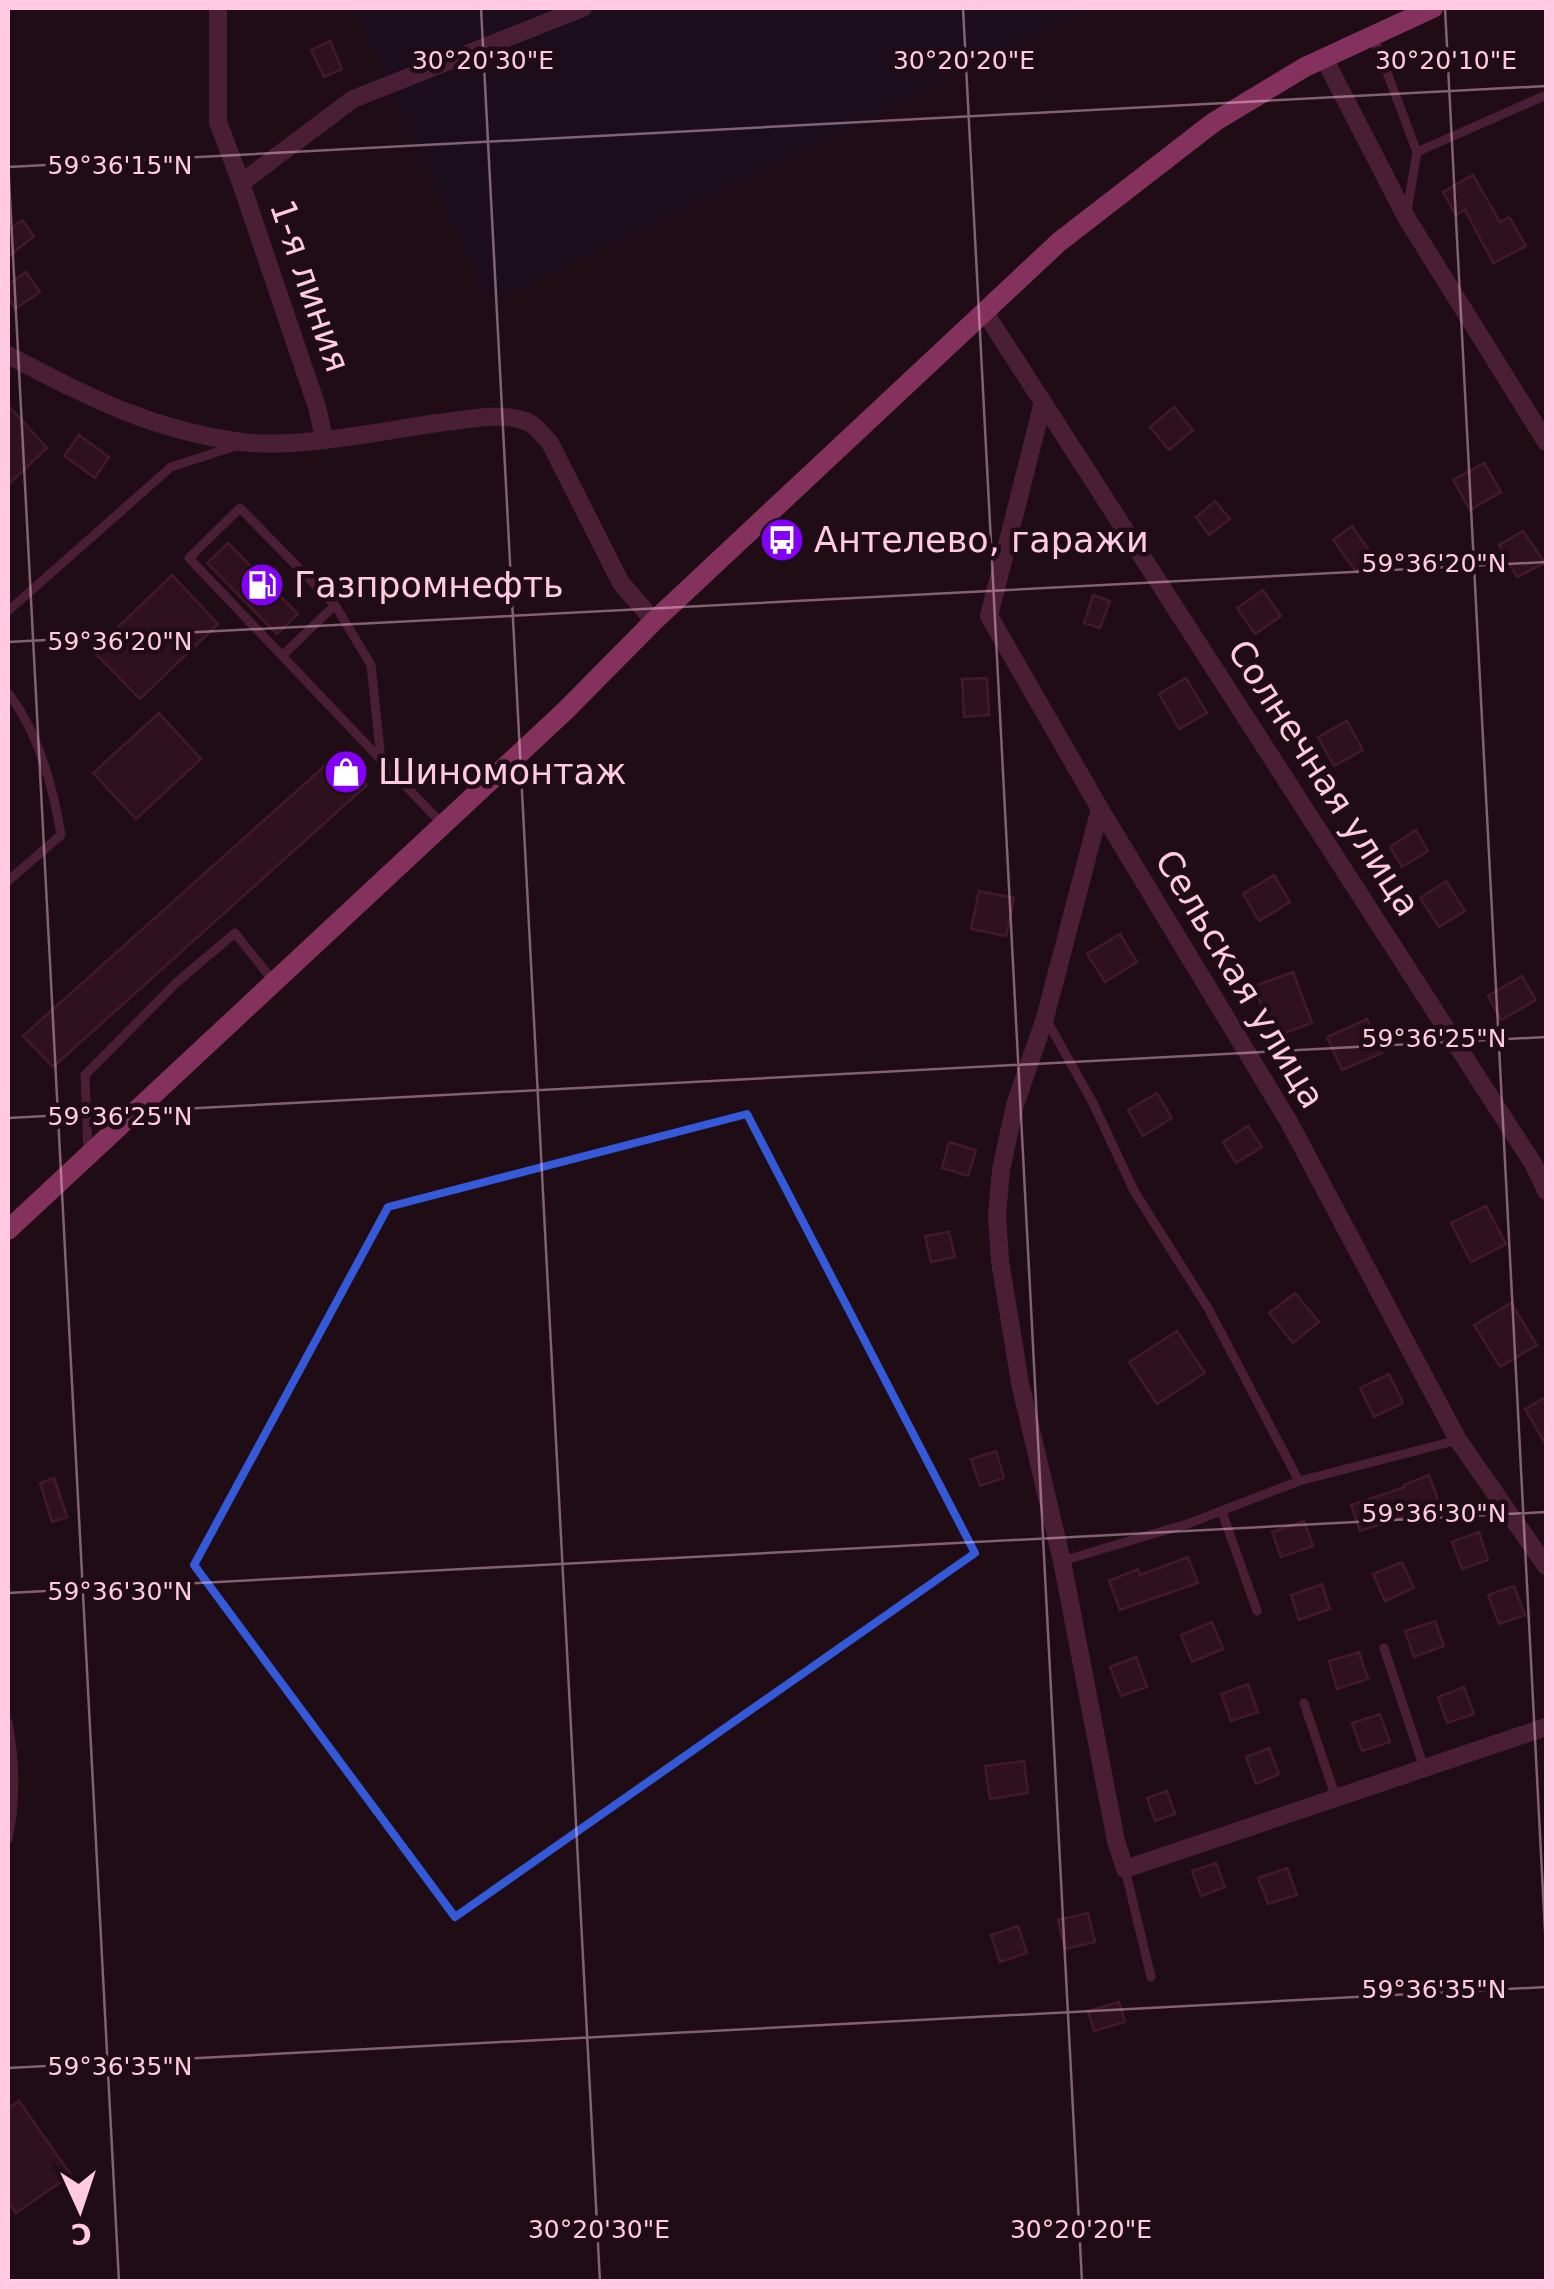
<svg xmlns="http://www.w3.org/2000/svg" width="1554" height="2289" viewBox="0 0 1554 2289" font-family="'DejaVu Sans',sans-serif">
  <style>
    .green { fill: #190f29 }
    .building { fill: #401827; stroke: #6d2943; stroke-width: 2.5 }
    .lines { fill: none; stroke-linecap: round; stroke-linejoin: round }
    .service { stroke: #7f365d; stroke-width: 9 }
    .minor { stroke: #7f365d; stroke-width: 18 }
    .secondary { stroke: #ff61b7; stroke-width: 20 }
    .marked { fill: none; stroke: #345ad9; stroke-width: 8; stroke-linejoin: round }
    .ticks { fill: none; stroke: #ffcae2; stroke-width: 2.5; stroke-opacity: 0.45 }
    .labels { text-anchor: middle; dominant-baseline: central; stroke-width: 9; stroke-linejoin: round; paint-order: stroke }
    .street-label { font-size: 35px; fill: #ffcae2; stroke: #1f0c14 }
    .poi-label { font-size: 35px; fill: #ffcae2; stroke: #1f0c14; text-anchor: start }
    .ticks-label { font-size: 25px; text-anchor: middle; fill: #ffcae2; stroke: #1f0c14; stroke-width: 9; stroke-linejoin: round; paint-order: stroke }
  </style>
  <rect width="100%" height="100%" fill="#1f0c14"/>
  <path class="green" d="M353,8H1090L490,304Z"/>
  <path class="building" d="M330,41L342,69L324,77L311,50Z
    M1473,175L1500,222L1509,217L1526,246L1493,263L1465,210L1456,215L1443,192Z
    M22,220L34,236L8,257V231Z
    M26,272L40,292L15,309L8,297V285Z
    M8,405L47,448L8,485Z
    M1174,407L1193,430L1169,450L1150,427Z
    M79,435L109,457L95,478L64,456Z
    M1484,463L1501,492L1470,510L1453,480Z
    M1215,501L1230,519L1209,535L1196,517Z
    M1352,526L1375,559L1356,572L1333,540Z
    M1523,531L1545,563L1517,577L1499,545Z
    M228,543L298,614L277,634L207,563Z
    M172,575L218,624L140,699L93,651Z
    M1263,590L1281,616L1255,634L1237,608Z
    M1093,595L1110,601L1100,628L1084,623Z
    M987,678L989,715L964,717L962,679Z
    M1186,678L1207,713L1179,729L1159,694Z
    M159,713L201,759L136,819L93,773Z
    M1347,721L1363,750L1334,766L1318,737Z
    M338,754L367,785L53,1067L23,1036Z
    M1416,830L1428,851L1402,867L1390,847Z
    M1274,875L1290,902L1259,921L1243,894Z
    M1446,881L1465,911L1439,927L1420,898Z
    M979,891L1014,898L1006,936L971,929Z
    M1120,934L1137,962L1105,982L1087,954Z
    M1293,972L1312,1023L1274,1037L1254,986Z
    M1522,976L1536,1000L1501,1020L1488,996Z
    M1367,1019L1382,1053L1342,1070L1327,1037Z
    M1157,1093L1172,1118L1143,1136L1128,1110Z
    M1248,1126L1262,1147L1236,1163L1223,1142Z
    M949,1142L976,1150L968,1176L942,1168Z
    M1486,1206L1506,1244L1471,1262L1451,1223Z
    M949,1232L955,1257L931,1262L925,1236Z
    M1295,1293L1319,1322L1293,1343L1269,1313Z
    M1511,1303L1537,1345L1500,1367L1474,1325Z
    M1177,1331L1205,1373L1157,1404L1129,1362Z
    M1389,1374L1403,1403L1374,1417L1360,1388Z
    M1546,1397V1445L1525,1409Z
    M996,1451L1004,1478L980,1486L971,1459Z
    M1429,1475L1440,1505L1360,1531L1351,1505L1405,1487L1404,1485Z
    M54,1478L67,1517L52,1522L40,1483Z
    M1304,1521L1313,1546L1281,1557L1272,1532Z
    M1479,1532L1488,1560L1462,1569L1452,1542Z
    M1188,1557L1198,1583L1120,1610L1109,1581L1138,1569L1140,1575Z
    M1402,1562L1414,1588L1385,1601L1373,1574Z
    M1322,1584L1330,1609L1299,1620L1291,1595Z
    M1514,1586L1525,1615L1499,1624L1488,1595Z
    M1435,1621L1444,1646L1414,1657L1405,1631Z
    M1212,1622L1223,1649L1192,1662L1181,1635Z
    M1359,1652L1368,1679L1337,1689L1329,1661Z
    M1136,1657L1147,1687L1121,1696L1110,1667Z
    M1248,1684L1258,1712L1231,1721L1221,1694Z
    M1464,1687L1474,1714L1447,1723L1438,1697Z
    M1380,1714L1390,1742L1362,1751L1352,1723Z
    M1269,1748L1279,1774L1256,1784L1246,1757Z
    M1024,1761L1028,1793L990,1799L985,1766Z
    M1167,1791L1175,1814L1155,1821L1147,1798Z
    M1216,1863L1225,1887L1201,1896L1192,1871Z
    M1287,1868L1297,1895L1268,1904L1258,1878Z
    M1088,1913L1095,1942L1065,1949L1058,1920Z
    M1018,1926L1027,1953L1000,1962L991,1935Z
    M1119,2002L1125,2022L1094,2031L1088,2011Z
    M19,2101L71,2175L16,2213L8,2201V2109Z"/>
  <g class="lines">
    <path class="service" d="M1374,38L1417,152
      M1407,211L1417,152L1546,95
      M8,611L171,467L239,445
      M283,655L335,605
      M8,693C39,733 53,786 61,835L8,881
      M381,760L371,665L335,605L240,508L189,558L443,825
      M1046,1019L1093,1103L1134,1191L1208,1308L1299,1481
      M88,1153L85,1075L177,982L235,933L274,982
      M1222,1512L1257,1611
      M1062,1561L1190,1523L1299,1481L1458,1440
      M1384,1648L1424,1768
      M1304,1703L1336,1798
      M8,1722C15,1760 16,1802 8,1839
      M1125,1869L1151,1977"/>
    <path class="minor" d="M218,8V122L241,183
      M1324,58L1406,217L1546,442
      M984,311L1534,1165L1546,1191
      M8,355C89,397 148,429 241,442C298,449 380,431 438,423C467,420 500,411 528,422C537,426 543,436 550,443L621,583L654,621
      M1043,402L989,616L1100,809L1289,1122L1458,1440L1546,1566
      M324,438L317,407L241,183L353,99L583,8
      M1100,809L1045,1018L1015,1105L1001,1170L997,1216L1000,1261L1020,1383L1062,1561L1116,1841L1125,1869L1546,1727"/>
    <path class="secondary" d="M8,1230L565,711L654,621L1059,242L1214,122L1305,67L1433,8"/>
  </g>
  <path d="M0 0H1554V2289H0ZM747,1114L975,1553L455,1917L194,1565L388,1207Z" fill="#1f0c14" fill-opacity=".55" fill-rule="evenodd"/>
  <path class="marked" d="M747,1114L975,1553L455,1917L194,1565L388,1207Z"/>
  <path class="ticks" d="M481,8L600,2282M963,8L1082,2282M1445,8L1546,1950M8,160L119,2282M8,167L1546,86M8,642L1546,562M8,1118L1546,1037M8,1593L1546,1512M8,2068L1546,1987"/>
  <defs>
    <symbol id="bus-disc" viewBox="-11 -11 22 22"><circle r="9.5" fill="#8200f5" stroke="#1f0c14"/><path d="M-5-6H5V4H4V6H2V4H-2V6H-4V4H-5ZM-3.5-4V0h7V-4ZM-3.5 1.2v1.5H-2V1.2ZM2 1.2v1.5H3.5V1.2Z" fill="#fff"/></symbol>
    <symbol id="fuel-disc" viewBox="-11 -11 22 22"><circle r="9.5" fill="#8200f5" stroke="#1f0c14"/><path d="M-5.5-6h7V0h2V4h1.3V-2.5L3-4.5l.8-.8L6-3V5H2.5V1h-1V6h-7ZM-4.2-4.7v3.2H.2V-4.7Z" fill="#fff"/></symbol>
    <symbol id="shop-disc" viewBox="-11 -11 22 22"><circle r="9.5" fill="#8200f5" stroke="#1f0c14"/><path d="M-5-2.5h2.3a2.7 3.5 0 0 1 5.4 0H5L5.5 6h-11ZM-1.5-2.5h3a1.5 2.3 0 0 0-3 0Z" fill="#fff"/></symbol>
  </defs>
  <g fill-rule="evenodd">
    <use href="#bus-disc" x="757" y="515" width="50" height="50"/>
    <use href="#fuel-disc" x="237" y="560" width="50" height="50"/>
    <use href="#shop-disc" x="321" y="747" width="50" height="50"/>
  </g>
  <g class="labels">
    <g class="street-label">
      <text transform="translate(310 286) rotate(71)">1-я линия</text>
      <text transform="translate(1324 778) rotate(57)">Солнечная улица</text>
      <text transform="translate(1240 979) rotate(59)">Сельская улица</text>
    </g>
    <g class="poi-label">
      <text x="814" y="540">Антелево, гаражи</text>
      <text x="294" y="585">Газпромнефть</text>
      <text x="378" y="772">Шиномонтаж</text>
    </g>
  </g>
  <g class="ticks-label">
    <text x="1446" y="69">30°20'10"E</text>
    <text x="483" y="69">30°20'30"E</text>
    <text x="964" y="69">30°20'20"E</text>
    <text x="120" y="174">59°36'15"N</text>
    <text x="1434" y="572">59°36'20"N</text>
    <text x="120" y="650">59°36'20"N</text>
    <text x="1434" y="1047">59°36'25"N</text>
    <text x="120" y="1125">59°36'25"N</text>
    <text x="1434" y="1522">59°36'30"N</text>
    <text x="120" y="1600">59°36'30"N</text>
    <text x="1434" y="1998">59°36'35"N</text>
    <text x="120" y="2075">59°36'35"N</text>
    <text x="599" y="2238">30°20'30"E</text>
    <text x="1081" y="2238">30°20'20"E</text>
  </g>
  <rect width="1554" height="2289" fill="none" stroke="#ffcae2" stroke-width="20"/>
  <g transform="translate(80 2209) rotate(177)" stroke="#1f0c14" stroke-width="8" paint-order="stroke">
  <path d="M0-8L18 38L0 25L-18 38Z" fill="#ffcae2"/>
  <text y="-15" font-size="28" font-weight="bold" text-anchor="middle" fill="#ffcae2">С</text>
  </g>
</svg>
